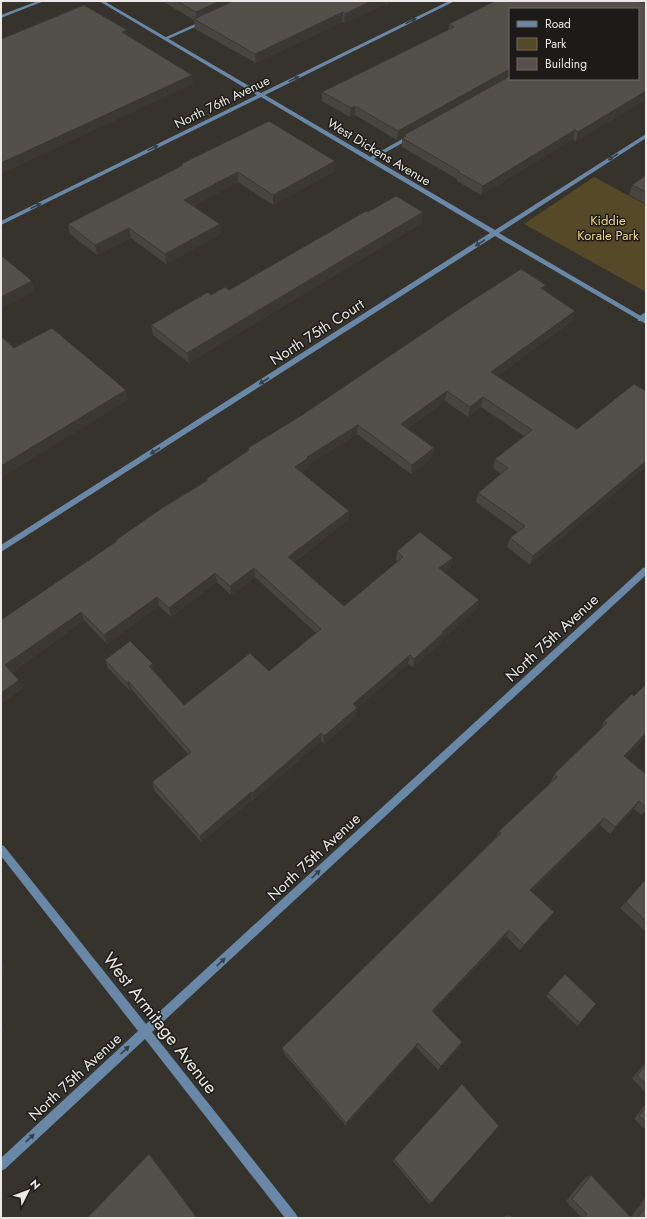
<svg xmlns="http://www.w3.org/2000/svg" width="647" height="1219" viewBox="0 0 647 1219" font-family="Jost,sans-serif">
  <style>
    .green { fill: #554927 }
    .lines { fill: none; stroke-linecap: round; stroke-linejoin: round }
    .lane { fill: #6987a7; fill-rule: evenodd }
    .street { fill: #6987a7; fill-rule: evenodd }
    .wall { fill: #47453e; fill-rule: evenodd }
    .shaded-wall { fill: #393832 }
    .building { fill: #525048; stroke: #393832 }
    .oneway { fill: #37414a }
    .labels { text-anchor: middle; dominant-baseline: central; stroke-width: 3; stroke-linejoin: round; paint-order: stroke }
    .far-street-label { font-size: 13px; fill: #eae8e4; stroke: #1c1b18 }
    .far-park-label { font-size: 13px; fill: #f4d888; stroke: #1c1b18 }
    .street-label { font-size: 15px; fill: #eae8e4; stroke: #1c1b18 }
    .near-street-label { font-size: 18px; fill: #eae8e4; stroke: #1c1b18 }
  </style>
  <rect width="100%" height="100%" fill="#36332d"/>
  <path class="green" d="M594,177L646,205V292L524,224Z"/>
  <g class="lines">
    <path class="lane" d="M202,21L206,22L168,39L164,38Z
      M411,134L413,135V137L372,160L367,159Z
      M646,312V317L642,321H638V317Z"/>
    <path class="street" d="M38,1H44L1,18V15Z
      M99,1H104L261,93L449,1H455L265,95L495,230L646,134V138L499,233L646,319V324L495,236L1,552V545L490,233L261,97L1,225V221L257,95Z
      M646,567V575L152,1032L296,1214L298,1218H285L145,1039L5,1169L1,1171V1158L138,1031L1,856V845L4,846L146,1024L643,568Z"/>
  </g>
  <path class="wall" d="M162,1H395L387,5L386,4L344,23L342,22L256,63L195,29L194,20Z
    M495,1H646V99L576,141L573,139L481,195L457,181V179L402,147V138L404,137L397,140L355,115L350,117L322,101V92L449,29V24ZM510,9L638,79H510Z
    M181,164L335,171L273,205L238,182L193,206L221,234L166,264L131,238L97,255L70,234L68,224L181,166Z
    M646,175V204L629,195L632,185Z
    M368,212L422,223L189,363L153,335L151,325L211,295L229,290Z
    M546,285L545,291L575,311L572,321L497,376L577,429L530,565L507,547L510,538L517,532L476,502L478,493L501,474L493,468L495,459L524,436L481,407L468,417L445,401L408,428L434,448L433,457L411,474L357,434L308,465L309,468L301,473L349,511L348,520L294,562L344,606L397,562L396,560L397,551L451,567L444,572L477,609L442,639V642L413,667L408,664L357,708L356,716L324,744L321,741L253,800H252L201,842L154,790L152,782L188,754L132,690L130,691L108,668L105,660L155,672L184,705L269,671L316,633L255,577L231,595L217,582L171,617L159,606L107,644L84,620L12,672L23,688L1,704V620L117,542L116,540L206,481V479L248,451V448Z
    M646,684V737L625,758L646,774V810L642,815L634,809L610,834L600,825L532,892L550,918L520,950L506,936L433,1013L460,1047L438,1070L416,1047L346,1126L283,1052L282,1048L496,837L499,831L551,782L554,774L601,730L604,721L634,696Z
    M646,879V932L620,908Z
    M565,974L580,1023L577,1026L546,996Z
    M646,1062V1093L632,1078Z
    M646,1103V1130L634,1119Z
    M394,1159L431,1203L429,1204L393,1161Z
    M591,1175L631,1217L646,1197V1218H578L580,1216L566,1201L585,1178Z
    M510,1215L512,1218H504L505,1216Z"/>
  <path class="shaded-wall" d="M220,1H242L197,21L196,12Z
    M371,1H386V4L344,23L345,14Z
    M387,1H395L387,5Z
    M343,12L342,22L256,63L255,54Z
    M127,30L128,39L122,32Z
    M510,69L509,78L404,135V137L397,140L398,131Z
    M192,75L193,84L1,174V163Z
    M646,91V99L576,141L578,132Z
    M355,106V115L350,117L351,108Z
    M575,130L573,139L481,195L483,186Z
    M335,161V171L273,205V195Z
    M238,172V182L186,210L184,200Z
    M423,212L422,223L189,363L187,353Z
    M220,224L221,234L166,264L165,254Z
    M129,228L131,238L97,255L95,245Z
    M32,281L35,291L1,309V297Z
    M546,285L544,295L541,288Z
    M575,311L572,321L489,382L491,372Z
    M126,390L128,400L1,478V466Z
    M447,391L445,401L400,433L401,424Z
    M483,397L481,407L468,417L470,407Z
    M358,425L357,434L308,465L309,468L295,477V467L307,457Z
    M434,448L433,457L411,474L412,465Z
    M646,461V467L530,565L533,556Z
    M349,511L348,520L288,566V557Z
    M453,558L451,567L438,577L439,568Z
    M254,568L255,577L231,595L230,586Z
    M215,573L217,582L171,617L169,608Z
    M157,597L159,606L107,644L104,635Z
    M479,600L477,609L442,639V642L413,667L414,659L442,632Z
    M81,612L84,620L10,673L5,665Z
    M410,655L408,664L357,708L356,716L324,744V736L353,704Z
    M153,664L155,672L149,666Z
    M19,680L23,688L1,704V693Z
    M129,682L132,690L130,691L127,683Z
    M321,733V741L253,800L252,793Z
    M646,733V737L619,764L624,756Z
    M251,792L252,800L201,842L200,836Z
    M639,801L634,809L610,834L615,827Z
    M604,818L600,825L527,897L530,890Z
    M554,912L550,918L520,950L524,945Z
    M509,930L506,936L430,1016L432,1011Z
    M1,959L6,967L1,971Z
    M1,1025L5,1030L1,1033Z
    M462,1042L460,1047L438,1070L441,1066Z
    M418,1043L416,1047L346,1126V1123Z
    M149,1154L153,1157L198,1218H197Z"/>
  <path class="building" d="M177,1H220L196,12Z
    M233,1H371L345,14L343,12L255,54L194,19Z
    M495,1H638L642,3L646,1V91L578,132L575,130L483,186L458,172L459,171L402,138L406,136L404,135L510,76V79H638V9H510V69L398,131L355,106L351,108L322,92L454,27L449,24Z
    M84,5L127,30L122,32L192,75L1,163V39Z
    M269,121L335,161L273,195L238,172L184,200L220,224L165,254L129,228L95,245L68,224L183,165L181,164Z
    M646,175V192L632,185Z
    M396,196L423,212L187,353L151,325L208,292L211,295L225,287L229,290L366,211L368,212Z
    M1,256H2L32,281L1,297Z
    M521,269L546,285L541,288L575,311L491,372L577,429L634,384L646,391V461L533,556L510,538L525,526L478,493L508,468L495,459L532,430L483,397L470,407L447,391L401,424L434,448L412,465L358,425L307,457L308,458L295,467L349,511L288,557L344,606L403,557L397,551L420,532L453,558L439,568L479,600L442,632L443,633L414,659L410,655L353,704L357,708L324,736L321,733L252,793L251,792L200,836L152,782L191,752L129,682L127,683L105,660L130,641L153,664L149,666L184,705L250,653L269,671L321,629L254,568L230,586L215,573L169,608L157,597L104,635L81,612L5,665L19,680L1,693V620L117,541L116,540L162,508L208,480L206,479L249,450L248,448L302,415L468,303Z
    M52,328L126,390L1,466V336L14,348Z
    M646,684V733L624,756L646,774V807L639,801L615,827L604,818L530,890L554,912L524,945L509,930L432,1011L462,1042L441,1066L418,1043L346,1123L282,1048L501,833L499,831L557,777L554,774L607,723L604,721L632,694L634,696Z
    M646,879V921L626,902Z
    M565,974L596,1004L580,1023L548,993Z
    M646,1065V1085L637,1075Z
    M462,1084L499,1126L431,1203L394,1159Z
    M646,1107V1122L639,1116Z
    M149,1154L197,1218H87Z
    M591,1175L631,1218H584L587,1214L572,1199Z
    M646,1206V1218H637Z
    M510,1215L512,1218H507Z"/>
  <defs><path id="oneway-solid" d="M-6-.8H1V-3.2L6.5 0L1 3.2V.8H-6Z"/></defs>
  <g class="oneway">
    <use href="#oneway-solid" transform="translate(411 21) rotate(-26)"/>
    <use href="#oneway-solid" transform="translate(294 79) rotate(-26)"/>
    <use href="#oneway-solid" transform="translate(153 148) rotate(-26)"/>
    <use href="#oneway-solid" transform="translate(613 157) rotate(147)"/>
    <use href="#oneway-solid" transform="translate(36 206) rotate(-26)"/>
    <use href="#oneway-solid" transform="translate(480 243) rotate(147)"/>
    <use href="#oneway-solid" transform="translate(264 381) rotate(147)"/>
    <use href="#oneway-solid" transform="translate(155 451) rotate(147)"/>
    <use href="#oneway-solid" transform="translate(316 874) rotate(-43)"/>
    <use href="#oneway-solid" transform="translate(221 962) rotate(-43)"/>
    <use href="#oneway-solid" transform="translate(125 1050) rotate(-43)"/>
    <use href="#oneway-solid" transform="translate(30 1138) rotate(-43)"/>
  </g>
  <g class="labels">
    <g class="far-street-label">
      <text transform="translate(222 102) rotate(-26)">North 76th Avenue</text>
      <text transform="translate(379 152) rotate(31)">West Dickens Avenue</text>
    </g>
    <g class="far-park-label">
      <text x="608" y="220">Kiddie<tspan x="608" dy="15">Korale Park</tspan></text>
    </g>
    <g class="street-label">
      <text transform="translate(317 332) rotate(-33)">North 75th Court</text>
      <text transform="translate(552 638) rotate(-43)">North 75th Avenue</text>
      <text transform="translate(314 857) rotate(-43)">North 75th Avenue</text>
      <text transform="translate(75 1077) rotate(-43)">North 75th Avenue</text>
    </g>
    <g class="near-street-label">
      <text transform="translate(160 1023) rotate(52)">West Armitage Avenue</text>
    </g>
  </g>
  <rect width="647" height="1219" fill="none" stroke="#eae8e4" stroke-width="4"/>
  <rect x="509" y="8" width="130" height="72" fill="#1c1b18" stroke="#6e6d6a"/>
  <rect x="517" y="21" width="20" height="6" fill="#6987a7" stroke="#6e6d6a"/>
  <text x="545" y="28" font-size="12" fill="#eae8e4">Road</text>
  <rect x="517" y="38" width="20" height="12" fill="#554927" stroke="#6e6d6a"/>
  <text x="545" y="48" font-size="12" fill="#eae8e4">Park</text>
  <rect x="517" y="58" width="20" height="12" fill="#525048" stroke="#6e6d6a"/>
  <text x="545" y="68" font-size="12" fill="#eae8e4">Building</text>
  <g transform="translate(28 1191) rotate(48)" stroke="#1c1b18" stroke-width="3" paint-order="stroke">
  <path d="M0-3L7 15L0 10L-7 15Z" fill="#eae8e4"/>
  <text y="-6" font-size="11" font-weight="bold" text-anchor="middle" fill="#eae8e4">N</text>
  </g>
</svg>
